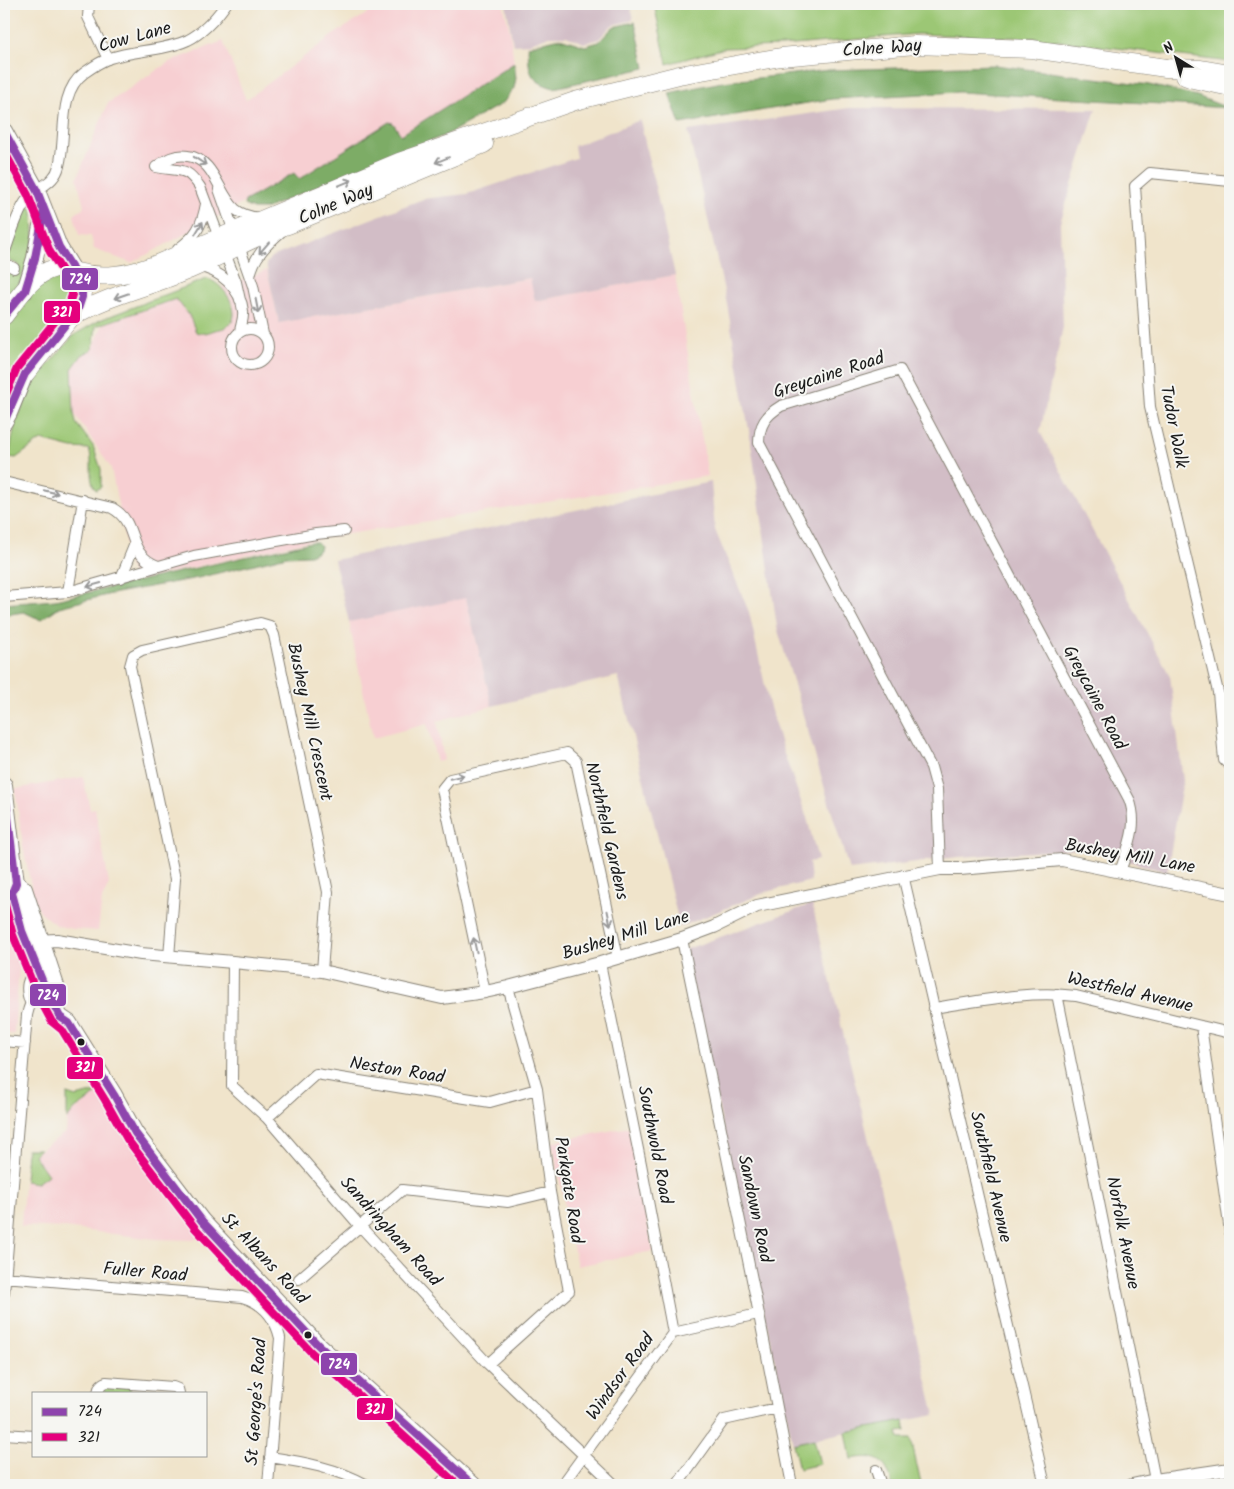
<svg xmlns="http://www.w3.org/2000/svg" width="1234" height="1489" viewBox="0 0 1234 1489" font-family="Kalam,sans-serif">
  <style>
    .built { fill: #f7cfd2 }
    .industrial { fill: #d2bdc6 }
    .green { fill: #9cc774; stroke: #5c7248 }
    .forest { fill: #7dac66; stroke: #4c6441 }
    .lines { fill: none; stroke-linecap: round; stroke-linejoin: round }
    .minor-casing { stroke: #868074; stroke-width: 12 }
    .tertiary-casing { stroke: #868074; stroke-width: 14 }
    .primary-casing { stroke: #868074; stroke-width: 18 }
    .trunk-casing { stroke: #868074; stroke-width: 19 }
    .minor { stroke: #fff; stroke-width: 10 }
    .tertiary { stroke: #fff; stroke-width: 12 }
    .primary { stroke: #fff; stroke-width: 16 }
    .trunk { stroke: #fff; stroke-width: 18 }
    .bus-1-casing { stroke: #f6f6f2; stroke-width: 11 }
    .bus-2-casing { stroke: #f6f6f2; stroke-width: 11 }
    .bus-1 { stroke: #8e44ad; stroke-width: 8 }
    .bus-2 { stroke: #e5007d; stroke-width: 8 }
    .oneway { stroke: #999 }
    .bus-dot { fill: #1c1c1c; stroke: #f6f6f2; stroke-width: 2 }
    .labels { text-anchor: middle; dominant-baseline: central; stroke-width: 4; stroke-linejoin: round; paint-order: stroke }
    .street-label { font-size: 18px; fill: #1c1c1c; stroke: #f6f6f2 }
    .line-badge { stroke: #f6f6f2; stroke-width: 2 }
    .badge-label { font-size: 14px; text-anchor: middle; font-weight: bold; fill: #fff }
  </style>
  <rect width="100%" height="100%" fill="#f6f6f2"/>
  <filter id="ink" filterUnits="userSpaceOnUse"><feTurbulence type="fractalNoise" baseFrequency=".02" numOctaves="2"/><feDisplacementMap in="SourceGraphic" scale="10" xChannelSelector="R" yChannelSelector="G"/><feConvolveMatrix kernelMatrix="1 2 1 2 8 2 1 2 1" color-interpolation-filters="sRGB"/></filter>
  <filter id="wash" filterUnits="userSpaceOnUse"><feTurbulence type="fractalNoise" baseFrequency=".0096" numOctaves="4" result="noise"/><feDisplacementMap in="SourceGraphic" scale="20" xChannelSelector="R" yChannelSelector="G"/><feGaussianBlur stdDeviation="1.12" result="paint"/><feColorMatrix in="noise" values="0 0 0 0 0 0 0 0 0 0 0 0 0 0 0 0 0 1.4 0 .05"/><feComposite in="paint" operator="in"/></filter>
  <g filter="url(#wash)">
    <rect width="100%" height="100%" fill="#f0e4cb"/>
    <path class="built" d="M382,4H503L510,32L514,63L400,135L393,123L389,122L298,179L293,173L243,203L131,263L94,249L91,236L79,235L74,215L84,207L77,178L108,103L169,62L223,41L246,100L333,35Z
      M267,270L279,323L531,278L535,301L675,275L708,476L317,539L133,581L111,468L74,413L72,369L82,355L93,349L103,324L213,282L222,287Z
      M466,597L492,706L437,721L444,760L437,762L427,724L373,738L349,622Z
      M83,777L90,809L95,808L109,884L102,899L98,931L73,929L58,926L48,919L40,911L34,900L23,846L15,789Z
      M15,938L20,954L14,1034L4,1033V940Z
      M97,1094L133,1145L203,1232L194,1240L155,1239L64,1228L21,1226L26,1160L66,1132L67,1119L69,1115Z
      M629,1127L653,1251L577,1266L552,1142Z"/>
    <path class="industrial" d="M506,4H630L633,20L612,25L599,39L584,43L566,36H549L528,44L513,45Z
      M849,108L1096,109L1060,223L1063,327L1040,432L1170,676L1183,780L1167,872L1107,855L1079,849L958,857L849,870L777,627L750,436L727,304L688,131Z
      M640,120L675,275L535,301L530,278L279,323L266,264L271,257L423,199L467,194L576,158L574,146Z
      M711,482L715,530L749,612L769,704L783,751L807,818L818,860L809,862L811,881L766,892L680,927L618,676L492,706L466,598L349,622L334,560Z
      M812,904L935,1415L846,1432L793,1444L684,950Z"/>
    <path class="green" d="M654,4H1230V62L1035,38L917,34L782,46L725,48L667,64Z
      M27,207L31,208L33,211L34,239L22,279L4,306V270L15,274L19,265L10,261L7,254Z
      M64,276C74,281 76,289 75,300L12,379L4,384V327L44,279Z
      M206,279C221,280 243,311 230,324C226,328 221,329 215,330C209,332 203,335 196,332L189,315L176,299L96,326L93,349L82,355L72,369L74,413L76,423L93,446L101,469V487L96,490C87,479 94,462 89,449L72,448L41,440L16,458L9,457L15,424L30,388L40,374L74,335L100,320Z
      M96,1092L97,1094L75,1109L67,1119V1094L76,1097Z
      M27,1149H40L34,1155L48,1175L37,1183L25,1181Z
      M131,1386L130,1393H104V1387Z
      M904,1421L906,1431L898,1432L900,1439H911L921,1484L892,1485C887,1460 876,1454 851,1459L846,1432Z
      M814,1439L820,1464L799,1469L793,1444Z"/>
    <path class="forest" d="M635,22L645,68L554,88C528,81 529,71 528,46L560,38L585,46L599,42L613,27Z
      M514,63L516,78L514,88L503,103L446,135L364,166L265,209H253L244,205L245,201L294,173L299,179L389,122L393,123L401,135Z
      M995,65L1149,85L1197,96L1228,108L959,92L832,99L680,124L669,93L722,82L829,70Z
      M311,542H317L321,546L318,551L310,555L287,556L198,578L111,594L59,607L41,620L24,612L4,615V604L55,600Z"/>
  </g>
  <g filter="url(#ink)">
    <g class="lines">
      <defs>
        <path id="minor" d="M89,4L88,17L108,59
          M156,167C180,172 185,165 200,187L236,282L240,300
          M156,167C167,159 174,154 188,156C214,159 218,193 235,209C242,215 251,217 260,218
          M1230,181L1150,173L1135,186L1150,407L1218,692L1224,760L1230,766
          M219,189L253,286L263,334
          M178,249C196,236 202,226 206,204
          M4,254C10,238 16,215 26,201C36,187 55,184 59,166C67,136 57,93 84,73C91,68 101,61 110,58C135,50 164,51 188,40C204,32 216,18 226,4
          M4,263L14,268
          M198,267C219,269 241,289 243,311C244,318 241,325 240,331
          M250,277C253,257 267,244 282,231
          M232 347a18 18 0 1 1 36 0a18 18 0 1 1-36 0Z
          M4,482L112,508C140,523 124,553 158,566
          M121,578L134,546
          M68,592L83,500
          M4,597L68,592L194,556L316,534L344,531
          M940,869L937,789L931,767L759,443C759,425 766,415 781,406L900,370L1129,799C1139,825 1128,847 1120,872
          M903,875L1045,1485
          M682,939L755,1294L792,1485
          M169,957L175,879L130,666L133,655L142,650L260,623L270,626L274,635L328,892L322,971
          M233,962L232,1086L267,1118L360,1226L488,1364L615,1485
          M600,963L641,1164L673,1333
          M485,992L442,789L450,779L567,753L576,761L618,958
          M1057,994L1155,1480
          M30,1002C24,986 28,980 36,966
          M933,1008C980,1001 1028,990 1076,996L1230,1033
          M1201,1026L1230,1232
          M4,1041L25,1043
          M267,1118L316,1074L490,1102L537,1089
          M4,1277L242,1297C263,1303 275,1317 280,1338L268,1485
          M299,1279L402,1190L508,1202L550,1192
          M4,1293L27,1015C31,998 34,996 50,988
          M488,1364L569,1291L550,1192L537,1089L508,987
          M98,1393C99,1387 100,1384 106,1382L173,1387L178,1389L179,1393
          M4,1434L34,1436
          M270,1457C303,1462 337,1468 367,1485
          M876,1470L881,1485
          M439,1485L454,1468
          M562,1485L673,1333L758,1314
          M677,1485L724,1420L777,1408"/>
        <path id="tertiary" d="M34,941L57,940L141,954L233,962L322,971L442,998L485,992L508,987L600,963L682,939L714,927L757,906L940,869H960L1062,860L1230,894
          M1132,1485L1155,1480L1230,1469"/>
        <path id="primary" d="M4,131L37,191L59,247L73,270
          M25,291L35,258L44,210
          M4,422L9,413L25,374
          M4,785L16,883L12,893L22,931L46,990L60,1017L69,1023L114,1095L135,1133L202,1221L317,1344L473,1485
          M16,883L24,889L56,986"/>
        <path id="trunk" d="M1185,76L1193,79L1230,87
          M76,272C103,279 127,275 152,266L399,162L575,101L679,75L781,57L915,45L1032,49L1166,68L1201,69L1230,74
          M4,316C19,297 38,264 66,268C72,269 75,271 79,276C86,287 83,298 78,309L25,374L4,389
          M72,317C107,295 149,287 186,271C221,257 252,236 288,225L484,144"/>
      </defs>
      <use href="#minor" class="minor-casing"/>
      <use href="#tertiary" class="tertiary-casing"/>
      <use href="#primary" class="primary-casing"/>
      <use href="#trunk" class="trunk-casing"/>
      <use href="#minor" class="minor"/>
      <use href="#tertiary" class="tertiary"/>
      <use href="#primary" class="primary"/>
      <use href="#trunk" class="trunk"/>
      <defs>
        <path id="bus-1" d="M4,131L37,191L59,247L82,283V297L78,309L25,374L4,422
          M4,316L25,291L35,258L44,210L42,207
          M4,785L16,883L12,893L22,931L46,990L60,1017L69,1023L114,1095L135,1133L202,1221L317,1344L473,1485"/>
        <path id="bus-2" d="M4,151L28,195L50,252L72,286V295L69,304L17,368L4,399
          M4,901L13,935L37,994L52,1022L62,1030L105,1100L127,1139L195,1228L310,1351L458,1485"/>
      </defs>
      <use href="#bus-1" class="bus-1-casing"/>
      <use href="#bus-2" class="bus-2-casing"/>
      <use href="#bus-1" class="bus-1"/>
      <use href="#bus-2" class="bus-2"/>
    </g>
    <defs><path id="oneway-shaft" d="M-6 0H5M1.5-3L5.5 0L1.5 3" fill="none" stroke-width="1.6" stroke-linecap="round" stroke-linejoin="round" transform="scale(1.25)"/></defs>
    <g class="oneway">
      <use href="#oneway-shaft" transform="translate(442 160) rotate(158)"/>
      <use href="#oneway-shaft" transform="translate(200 161) rotate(34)"/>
      <use href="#oneway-shaft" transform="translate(345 183) rotate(-23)"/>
      <use href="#oneway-shaft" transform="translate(199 228) rotate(-59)"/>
      <use href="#oneway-shaft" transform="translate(264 248) rotate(131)"/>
      <use href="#oneway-shaft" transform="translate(121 296) rotate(161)"/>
      <use href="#oneway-shaft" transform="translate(257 306) rotate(79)"/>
      <use href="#oneway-shaft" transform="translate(51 492) rotate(13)"/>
      <use href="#oneway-shaft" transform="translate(94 585) rotate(165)"/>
      <use href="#oneway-shaft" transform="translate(457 777) rotate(-14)"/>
      <use href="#oneway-shaft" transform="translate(609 918) rotate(78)"/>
      <use href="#oneway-shaft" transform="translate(475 945) rotate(-102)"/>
    </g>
  </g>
  <g class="bus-dot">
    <circle cx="81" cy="1042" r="4.5"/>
    <circle cx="308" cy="1335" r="4.5"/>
  </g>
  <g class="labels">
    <g class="street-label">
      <text transform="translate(135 38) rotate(-15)">Cow Lane</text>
      <text transform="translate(882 49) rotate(-4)">Colne Way</text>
      <text transform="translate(336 205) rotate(-23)">Colne Way</text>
      <text transform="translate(829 376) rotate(-18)">Greycaine Road</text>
      <text transform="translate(1173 427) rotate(79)">Tudor Walk</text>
      <text transform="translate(1094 698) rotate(62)">Greycaine Road</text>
      <text transform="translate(309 722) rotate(78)">Bushey Mill Crescent</text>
      <text transform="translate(606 831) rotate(77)">Northfield Gardens</text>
      <text transform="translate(1130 857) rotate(10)">Bushey Mill Lane</text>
      <text transform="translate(626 936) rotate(-17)">Bushey Mill Lane</text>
      <text transform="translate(1130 993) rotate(13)">Westfield Avenue</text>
      <text transform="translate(397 1071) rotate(9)">Neston Road</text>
      <text transform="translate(654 1145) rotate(79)">Southwold Road</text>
      <text transform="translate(990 1177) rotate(77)">Southfield Avenue</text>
      <text transform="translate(568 1190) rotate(81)">Parkgate Road</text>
      <text transform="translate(754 1209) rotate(78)">Sandown Road</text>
      <text transform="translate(390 1232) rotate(48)">Sandringham Road</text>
      <text transform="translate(1122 1233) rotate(79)">Norfolk Avenue</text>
      <text transform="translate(264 1259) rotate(47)">St Albans Road</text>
      <text transform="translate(145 1273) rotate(5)">Fuller Road</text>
      <text transform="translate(621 1377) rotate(-54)">Windsor Road</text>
      <text transform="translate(257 1402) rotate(-86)">St George's Road</text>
    </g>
  </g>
  <g class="line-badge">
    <rect x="61" y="267" width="38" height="24" rx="5" fill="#8e44ad"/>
    <rect x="43" y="300" width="38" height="24" rx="5" fill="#e5007d"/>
    <rect x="29" y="983" width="38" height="24" rx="5" fill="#8e44ad"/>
    <rect x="66" y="1056" width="38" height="24" rx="5" fill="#e5007d"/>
    <rect x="320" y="1352" width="38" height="24" rx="5" fill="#8e44ad"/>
    <rect x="356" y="1397" width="38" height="24" rx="5" fill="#e5007d"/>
  </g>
  <g class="badge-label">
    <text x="80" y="284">724</text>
    <text x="62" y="317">321</text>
    <text x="48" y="1000">724</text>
    <text x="85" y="1072">321</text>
    <text x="339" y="1369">724</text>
    <text x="375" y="1414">321</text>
  </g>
  <rect width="1234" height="1489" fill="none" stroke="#f6f6f2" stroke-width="20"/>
  <rect x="32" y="1392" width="175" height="65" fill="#f6f6f2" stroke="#9f9f9c"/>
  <rect x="42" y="1408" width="25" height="8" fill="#8e44ad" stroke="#9f9f9c"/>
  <text x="78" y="1416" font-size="15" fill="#1c1c1c">724</text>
  <rect x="42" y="1433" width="25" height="8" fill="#e5007d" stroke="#9f9f9c"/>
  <text x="78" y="1442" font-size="15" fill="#1c1c1c">321</text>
  <g transform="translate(1176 58) rotate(323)" stroke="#f6f6f2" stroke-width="4" paint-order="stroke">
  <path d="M0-4L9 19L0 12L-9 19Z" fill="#1c1c1c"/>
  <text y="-8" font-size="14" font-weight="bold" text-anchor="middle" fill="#1c1c1c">N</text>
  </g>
</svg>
